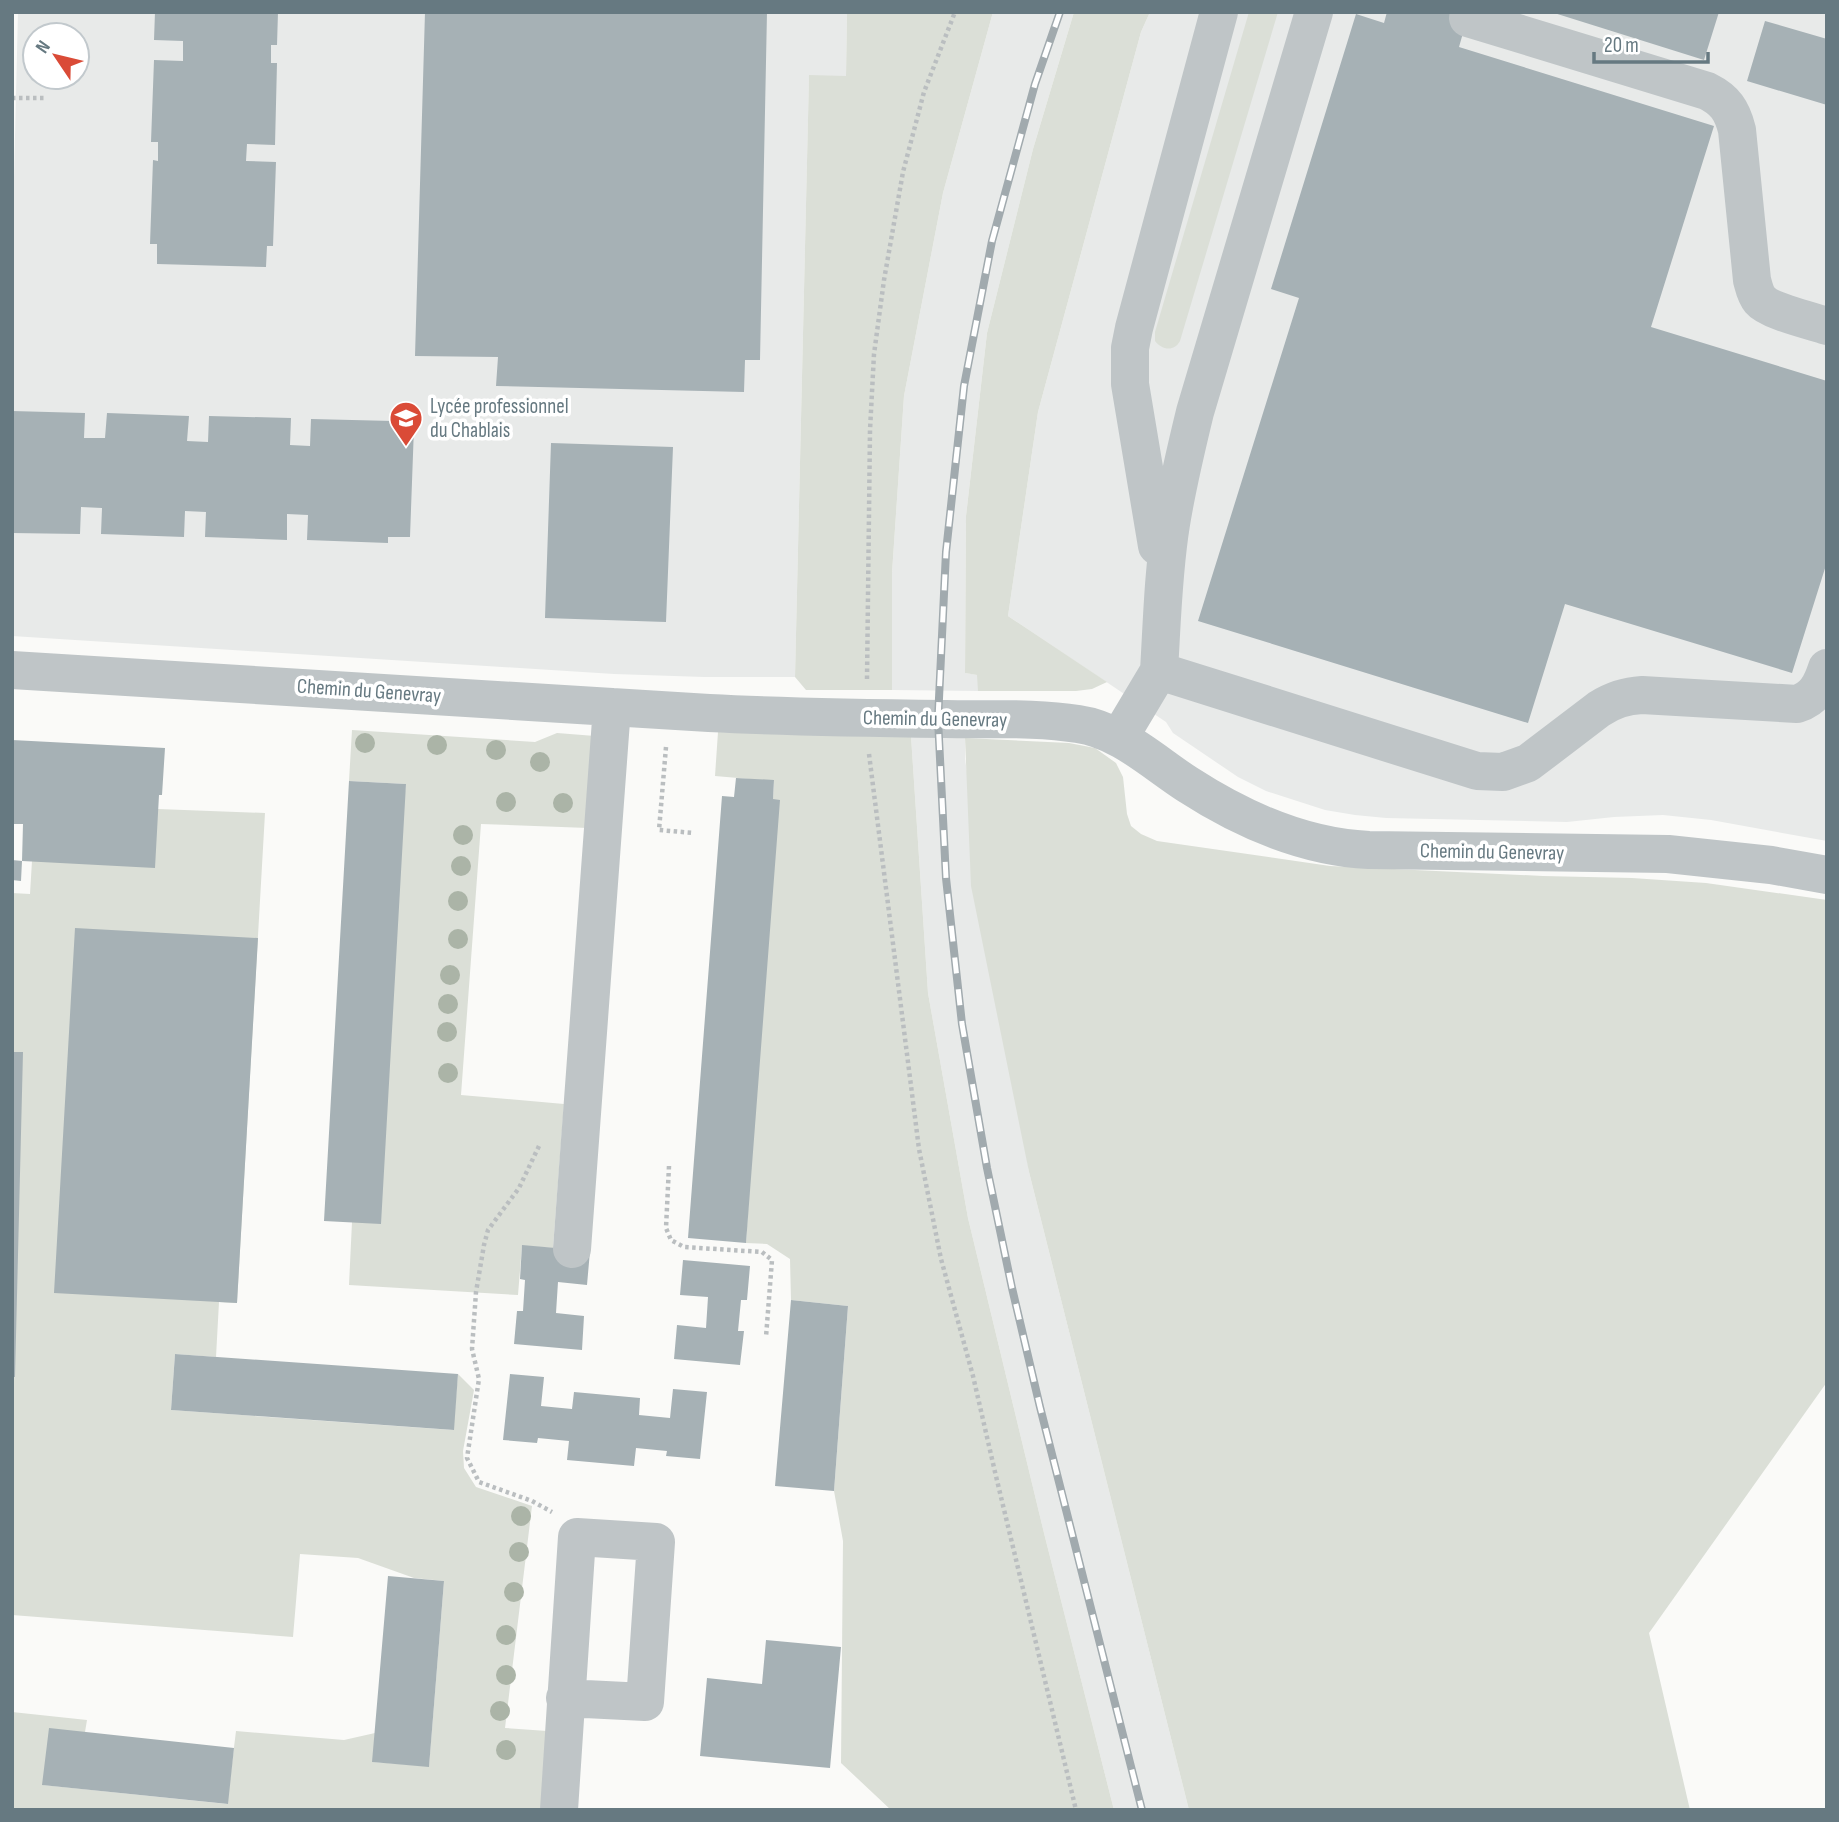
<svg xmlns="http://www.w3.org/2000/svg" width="1839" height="1822" viewBox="0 0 1839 1822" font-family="'Sofia Sans Condensed',sans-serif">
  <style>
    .built { fill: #e8eae9; fill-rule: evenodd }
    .green { fill: #dbdfd7 }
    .building { fill: #a6b1b5 }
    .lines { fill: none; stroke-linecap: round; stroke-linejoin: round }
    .path { stroke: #babec0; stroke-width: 4.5; stroke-dasharray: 3.5 3.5; stroke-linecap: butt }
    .minor { stroke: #bfc5c7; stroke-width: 38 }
    .rail-casing { stroke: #a1aaae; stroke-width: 8 }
    .rail { stroke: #fff; stroke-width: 5; stroke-dasharray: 16; stroke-linecap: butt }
    .tree { fill: #abb4a7 }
    .labels { text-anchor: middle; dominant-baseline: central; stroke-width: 7; stroke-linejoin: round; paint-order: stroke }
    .poi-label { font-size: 21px; fill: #667981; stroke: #fff; text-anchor: start }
    .street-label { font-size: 21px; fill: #667981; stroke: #fff }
  </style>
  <rect width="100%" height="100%" fill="#fafaf8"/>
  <path class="built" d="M18,12H847L846,76H809L795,677H704L614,674L12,636V261ZM35,35H77V77H35Z
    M993,12H1074L1033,149L987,333L966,516L965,673L978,675V691L892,690V573L904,396L943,193Z
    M1150,12H1827V841L1711,820L1663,815L1614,817L1567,822L1386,818L1355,815L1325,810L1266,791L1238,777L1173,733L1166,722L1008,616L1038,412L1141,32Z
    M911,736L965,738V759L1029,1172L1189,1810H1114L1044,1533L968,1218L928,993Z"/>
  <path class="green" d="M847,12H993L943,193L904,396L892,573V690H806L795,677L809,75L846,76Z
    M1074,12H1150L1141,32L1038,412L1008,616L1107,682L1092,689L1076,691H978L977,675L965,673L966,516L987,333L1033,149Z
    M1249,12H1278L1180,341C1174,352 1162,350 1155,341V332Z
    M352,730L535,742L557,733L595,736L588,828L481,824L461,1095L564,1104L553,1248L522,1246L518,1295L349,1285L352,1222L406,784L349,781Z
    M718,732L911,736L928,993L968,1218L1044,1533L1114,1810H891L841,1763L843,1541L834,1491L848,1306L791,1300L790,1259L767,1244L746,1243L774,781L715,776Z
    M965,738L1069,743L1095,748L1116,763L1123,777L1127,814L1131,826L1141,834L1157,841L1330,866L1543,876L1632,878L1706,883L1827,900V1382L1649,1633L1690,1810H1189L1029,1172L971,886Z
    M158,809L265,813L237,1303L219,1302L216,1357L175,1354L171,1410L453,1430L458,1374L474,1390L463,1451L464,1468L476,1487L532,1506L505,1728L547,1731L543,1810H12V1712L87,1720L85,1732L43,1785L227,1804L236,1731L344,1740L375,1733L373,1762L429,1766L444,1581L414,1578L358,1558L300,1554L293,1637L12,1615V893L30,894L32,861Z"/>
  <path class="building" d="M155,12H278L277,45H271V63H277L275,145L247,144L246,161L276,162L273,246H267L266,267L157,264V244H150L153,160L158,161V142H151L154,60L183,61V41L154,40Z
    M425,12H767L760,360H745L744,392L496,386L498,357L415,356Z
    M1387,12H1469L1459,47L1714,126L1651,327L1827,381V562L1792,673L1565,604L1528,723L1198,621L1299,298L1271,289L1356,14L1384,23Z
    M1551,12H1719L1704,60Z
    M1765,21L1827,39V105L1747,81Z
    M12,411L85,413L84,438H105L107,413L189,416L187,441L208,442L209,416L291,418L290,445L310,446L311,419L393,421L392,427H414L410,537H388V543L307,540L308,515L287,514V540L205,537L206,512L185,511L184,537L101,534L102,508L81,507L80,534L12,533Z
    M551,443L673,447L666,622L545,618Z
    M12,740L165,748L162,795H159L155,868L22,861L21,881L12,880V860L22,861L23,824H12Z
    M736,778L774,780L773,799L780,800L746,1243L688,1238L722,796L734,797Z
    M349,781L406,784L381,1224L324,1221Z
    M75,928L258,938L237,1303L54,1293Z
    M12,1052H23L15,1377H12Z
    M522,1245L590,1251L587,1285L558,1282L556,1313L584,1316L582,1350L514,1344L517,1311H523L525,1280L520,1279Z
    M683,1260L750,1266L747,1300H741L738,1331H744L740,1365L674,1359L677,1325L706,1328L708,1297L680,1295Z
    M791,1300L848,1306L834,1491L775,1486Z
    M175,1354L458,1374L454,1430L171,1410Z
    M510,1374L544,1377L541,1406L572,1409L574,1392L640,1398L639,1415L670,1418L673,1389L707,1392L700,1459L666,1456L667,1451L636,1448L634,1466L567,1460L569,1441L538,1438L537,1443L503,1440Z
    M388,1576L444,1581L429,1767L372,1762Z
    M766,1640L841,1647L830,1768L700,1756L707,1678L762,1684Z
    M49,1728L234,1748L228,1804L42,1785Z"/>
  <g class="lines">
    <path class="path" d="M12,98H47
      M867,679L870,430L874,354L884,280L903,172L924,92L955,12
      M666,747L659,830L694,833
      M869,754L919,1149L941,1259L973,1376L995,1472L1076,1810
      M539,1146L519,1188L488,1230L484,1245L476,1292L472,1349L479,1379L467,1458L479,1482L532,1501L552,1512
      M669,1166L666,1228L671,1240L684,1247L762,1252L772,1260L766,1337"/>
    <path class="minor" d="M1468,18L1707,91C1725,100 1732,110 1737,130L1752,280C1754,287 1755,294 1760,300C1769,311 1812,321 1827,326
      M1157,546L1130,384V348L1134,328L1219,12
      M12,670C244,684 476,700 709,713C788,717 867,718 946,719C989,720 1035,717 1078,724C1120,730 1153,762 1187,784C1241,819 1303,847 1369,850L1668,854L1771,865L1827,875
      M1159,671C1162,622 1163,573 1171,524C1177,486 1186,449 1195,412L1314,12
      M1119,738L1159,671L1477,771L1503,772L1528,763L1599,709C1613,700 1625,696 1642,695L1797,704C1815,698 1821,686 1827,668
      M572,1249L612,707
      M559,1810L577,1537L656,1542L645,1702L565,1698"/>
    <defs>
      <path id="rail" d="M1060,12L1035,84L992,241L964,386L946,552L938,719L946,878L962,1024L987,1168L1012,1288L1040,1407L1142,1810"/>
    </defs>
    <use href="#rail" class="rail-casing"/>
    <use href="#rail" class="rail"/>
  </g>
  <g class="tree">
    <circle cx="365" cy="743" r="10"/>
    <circle cx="437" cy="745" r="10"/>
    <circle cx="496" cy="750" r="10"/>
    <circle cx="540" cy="762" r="10"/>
    <circle cx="506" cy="802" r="10"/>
    <circle cx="563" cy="803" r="10"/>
    <circle cx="463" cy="835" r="10"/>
    <circle cx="461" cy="866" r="10"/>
    <circle cx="458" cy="901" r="10"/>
    <circle cx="458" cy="939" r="10"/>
    <circle cx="450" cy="975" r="10"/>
    <circle cx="448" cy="1004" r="10"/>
    <circle cx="447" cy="1032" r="10"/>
    <circle cx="448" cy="1073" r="10"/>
    <circle cx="521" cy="1516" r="10"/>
    <circle cx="519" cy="1552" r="10"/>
    <circle cx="514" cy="1592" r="10"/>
    <circle cx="506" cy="1635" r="10"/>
    <circle cx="506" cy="1675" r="10"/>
    <circle cx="500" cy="1711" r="10"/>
    <circle cx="506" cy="1750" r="10"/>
  </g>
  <defs>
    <symbol id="school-pin" viewBox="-11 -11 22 30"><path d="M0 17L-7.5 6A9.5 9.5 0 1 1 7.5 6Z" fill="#da4b37" stroke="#fff"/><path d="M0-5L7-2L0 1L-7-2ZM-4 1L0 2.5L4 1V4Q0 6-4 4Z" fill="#fff"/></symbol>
  </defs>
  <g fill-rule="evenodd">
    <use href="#school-pin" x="387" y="399" width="38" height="52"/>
  </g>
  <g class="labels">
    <g class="poi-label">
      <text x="430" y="406">Lycée professionnel<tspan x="430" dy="24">du Chablais</tspan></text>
    </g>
    <g class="street-label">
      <text transform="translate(369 691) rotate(4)">Chemin du Genevray</text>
      <text transform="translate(935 719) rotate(1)">Chemin du Genevray</text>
      <text transform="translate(1492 852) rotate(1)">Chemin du Genevray</text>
    </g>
  </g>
  <rect width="1839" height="1822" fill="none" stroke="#667981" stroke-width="28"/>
  <g transform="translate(56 56) rotate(305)"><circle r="33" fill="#ffffff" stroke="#c2c9cd" stroke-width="2"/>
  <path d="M0-5L12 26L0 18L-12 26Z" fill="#da4b37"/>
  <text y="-10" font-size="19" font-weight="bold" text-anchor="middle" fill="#667981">N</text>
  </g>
  <path d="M1594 52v10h114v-10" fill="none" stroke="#667981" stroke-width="3.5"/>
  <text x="1604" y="52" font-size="21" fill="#667981" stroke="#ffffff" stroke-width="5" paint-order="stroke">20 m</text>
</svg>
